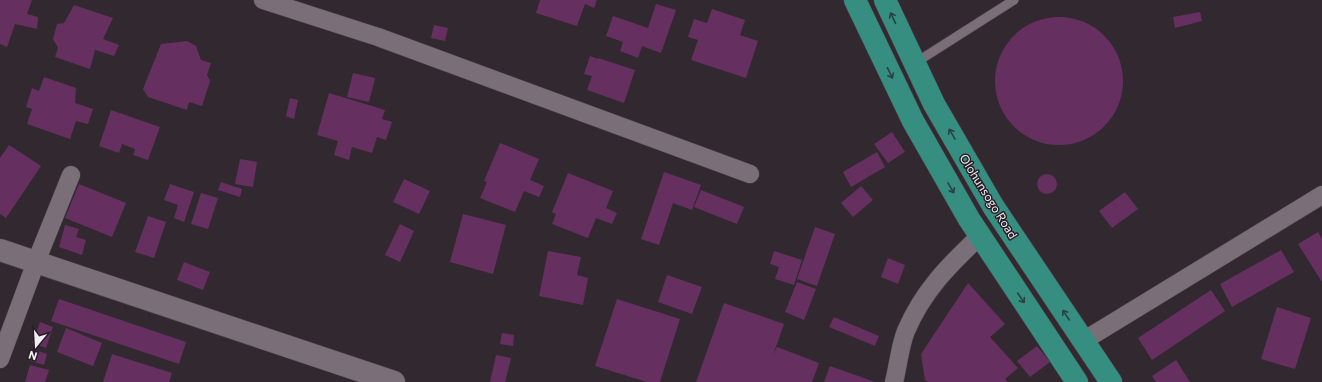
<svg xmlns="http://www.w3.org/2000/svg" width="1322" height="382" viewBox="0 0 1322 382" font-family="Commissioner,sans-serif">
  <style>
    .building { fill: #653060 }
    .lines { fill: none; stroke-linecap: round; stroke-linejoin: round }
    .service-casing { stroke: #4e464d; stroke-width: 10 }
    .minor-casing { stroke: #4e464d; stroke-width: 19 }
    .tertiary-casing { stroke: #4e464d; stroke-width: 23 }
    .primary-casing { stroke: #4e464d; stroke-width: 23 }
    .service { stroke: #7a6f78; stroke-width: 9 }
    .minor { stroke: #7a6f78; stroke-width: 18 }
    .tertiary { stroke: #7a6f78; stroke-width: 22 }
    .primary { stroke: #358e80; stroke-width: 22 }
    .oneway { stroke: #2c4042 }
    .labels { text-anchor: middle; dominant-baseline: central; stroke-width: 3; stroke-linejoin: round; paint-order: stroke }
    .street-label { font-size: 12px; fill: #f4edf3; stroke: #281e27 }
  </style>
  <rect width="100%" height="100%" fill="#322830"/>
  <path class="building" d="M0,0H32L27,14L38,17L37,29L15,24L7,47L0,44Z
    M540,0H597L594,8L585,4L577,26L536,13Z
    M656,4L676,10L661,53L642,46L638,58L620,51L623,42L606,36L613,16L648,28Z
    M74,5L113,18L103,39L119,45L114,56L95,50L90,69L55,57L58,48L53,39L57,24L64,23Z
    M712,9L745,20L740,35L758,41L746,78L691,60L698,40L688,37L694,19L707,23Z
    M1200,12L1202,21L1175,28L1173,17Z
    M995 81a64 64 0 1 1 128 0a64 64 0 1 1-128 0Z
    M434,25L448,28L445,41L431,38Z
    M187,41L196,46L201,60L211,63L207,75L210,81L202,106L189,102L187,110L148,97L143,89L161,44Z
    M590,56L598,59V58L635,70L624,103L587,90L592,76L584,74Z
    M353,73L375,78L369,102L347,97Z
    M44,77L76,88L75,103L93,109L88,124L76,121L70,139L27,124L32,109L26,107L32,88L39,91Z
    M329,93L385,110L382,119L392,122L386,140L377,137L372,153L352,147L349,160L334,155L338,141L317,135Z
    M290,98L298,100L294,119L286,116Z
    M111,110L160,127L148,160L133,155L135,149L122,144L119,153L99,146Z
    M892,132L905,152L888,163L874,144Z
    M500,143L539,159L530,180L544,186L539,197L524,191L515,212L480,198L487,182L484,181Z
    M9,145L41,166L6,218L0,214V158Z
    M877,152L885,167L851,187L843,172Z
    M240,159L257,162L253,187L235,184Z
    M664,172L701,185L692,210L673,203L659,245L641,239Z
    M568,173L613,191L606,208L617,213L612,224L596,218L588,238L552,224L556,214L552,212Z
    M1037 184a10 10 0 1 1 20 0a10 10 0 1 1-20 0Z
    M404,179L430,191L419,214L393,202Z
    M221,182L242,189L240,197L218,190Z
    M79,184L126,203L112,237L65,218Z
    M170,184L194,192L184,222L174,218L178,205L164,200Z
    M861,186L873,200L853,217L841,203Z
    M701,190L744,207L737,224L694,207Z
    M1125,192L1138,209L1112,228L1099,211Z
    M201,193L218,198L208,229L191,224Z
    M463,214L506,225L493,274L450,262Z
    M148,216L166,222L154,258L135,252Z
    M400,224L414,231L400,262L385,255Z
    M65,225L79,229L76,237L86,240L82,255L59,247Z
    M815,227L835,234L817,286L797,279Z
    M1318,232L1322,239V282L1298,244Z
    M1281,250L1294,272L1232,307L1220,284Z
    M548,251L581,257L577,275L588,278L583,305L539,296Z
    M774,251L802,260L794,285L775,279L779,267L770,264Z
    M888,258L905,265L898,284L881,277Z
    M184,262L210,272L203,290L177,280Z
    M667,275L702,287L692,314L658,302Z
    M797,282L816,289L804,320L785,312Z
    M968,283L1005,324L990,337L1018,368L1005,379L1008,382H928L925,380L921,354Z
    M1211,290L1225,311L1152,360L1138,338Z
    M59,299L186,342L179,364L51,321Z
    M617,299L680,319L660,382H647L595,366Z
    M724,303L784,324L773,355L777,347L819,363L812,382H696Z
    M1277,307L1311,318L1295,369L1261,359Z
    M834,317L879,336L875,346L829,327Z
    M40,322L53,327L46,348L32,343Z
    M66,328L102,343L93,366L57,352Z
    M502,333L514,335L513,346L500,344Z
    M1037,346L1050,362L1030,377L1017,361Z
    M35,350L47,354L44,365L31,361Z
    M112,354L172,373L169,382H103Z
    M496,355L511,358L505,382H490Z
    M1176,360L1190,382H1156L1152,376Z
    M30,365L49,370L45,382H25Z
    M830,366L875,382H824Z"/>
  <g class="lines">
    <defs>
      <path id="service" d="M915,63L1014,0"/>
      <path id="minor" d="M263,0L378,37L750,174
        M1083,341L1322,195
        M0,359L36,262L71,175
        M894,382C898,367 900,345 906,331C923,291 949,265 980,236"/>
      <path id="tertiary" d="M0,250L394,382"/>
      <path id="primary" d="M855,0L913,121L969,219L1077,382
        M885,0L934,104L993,206L1111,382"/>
    </defs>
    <use href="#service" class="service-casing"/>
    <use href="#minor" class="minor-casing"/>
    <use href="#tertiary" class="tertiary-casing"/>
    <use href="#primary" class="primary-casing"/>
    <use href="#service" class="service"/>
    <use href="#minor" class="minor"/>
    <use href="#tertiary" class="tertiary"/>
    <use href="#primary" class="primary"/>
  </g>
  <defs><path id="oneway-shaft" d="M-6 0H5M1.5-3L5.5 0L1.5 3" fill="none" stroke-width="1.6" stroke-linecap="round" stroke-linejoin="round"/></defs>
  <g class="oneway">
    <use href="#oneway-shaft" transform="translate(893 18) rotate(-115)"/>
    <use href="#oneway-shaft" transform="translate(890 73) rotate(64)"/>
    <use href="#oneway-shaft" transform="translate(952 134) rotate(-120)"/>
    <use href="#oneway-shaft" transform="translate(951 188) rotate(60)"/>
    <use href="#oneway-shaft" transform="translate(1021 298) rotate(56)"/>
    <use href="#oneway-shaft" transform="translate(1066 315) rotate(-124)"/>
  </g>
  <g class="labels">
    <g class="street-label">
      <text transform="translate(989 196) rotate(58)">Olohunsogo Road</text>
    </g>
  </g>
  <g transform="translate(36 346) rotate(198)" stroke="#281e27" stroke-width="3" paint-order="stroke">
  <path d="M0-3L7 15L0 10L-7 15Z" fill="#f4edf3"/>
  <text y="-6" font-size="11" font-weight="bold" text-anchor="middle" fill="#f4edf3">N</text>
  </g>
</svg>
